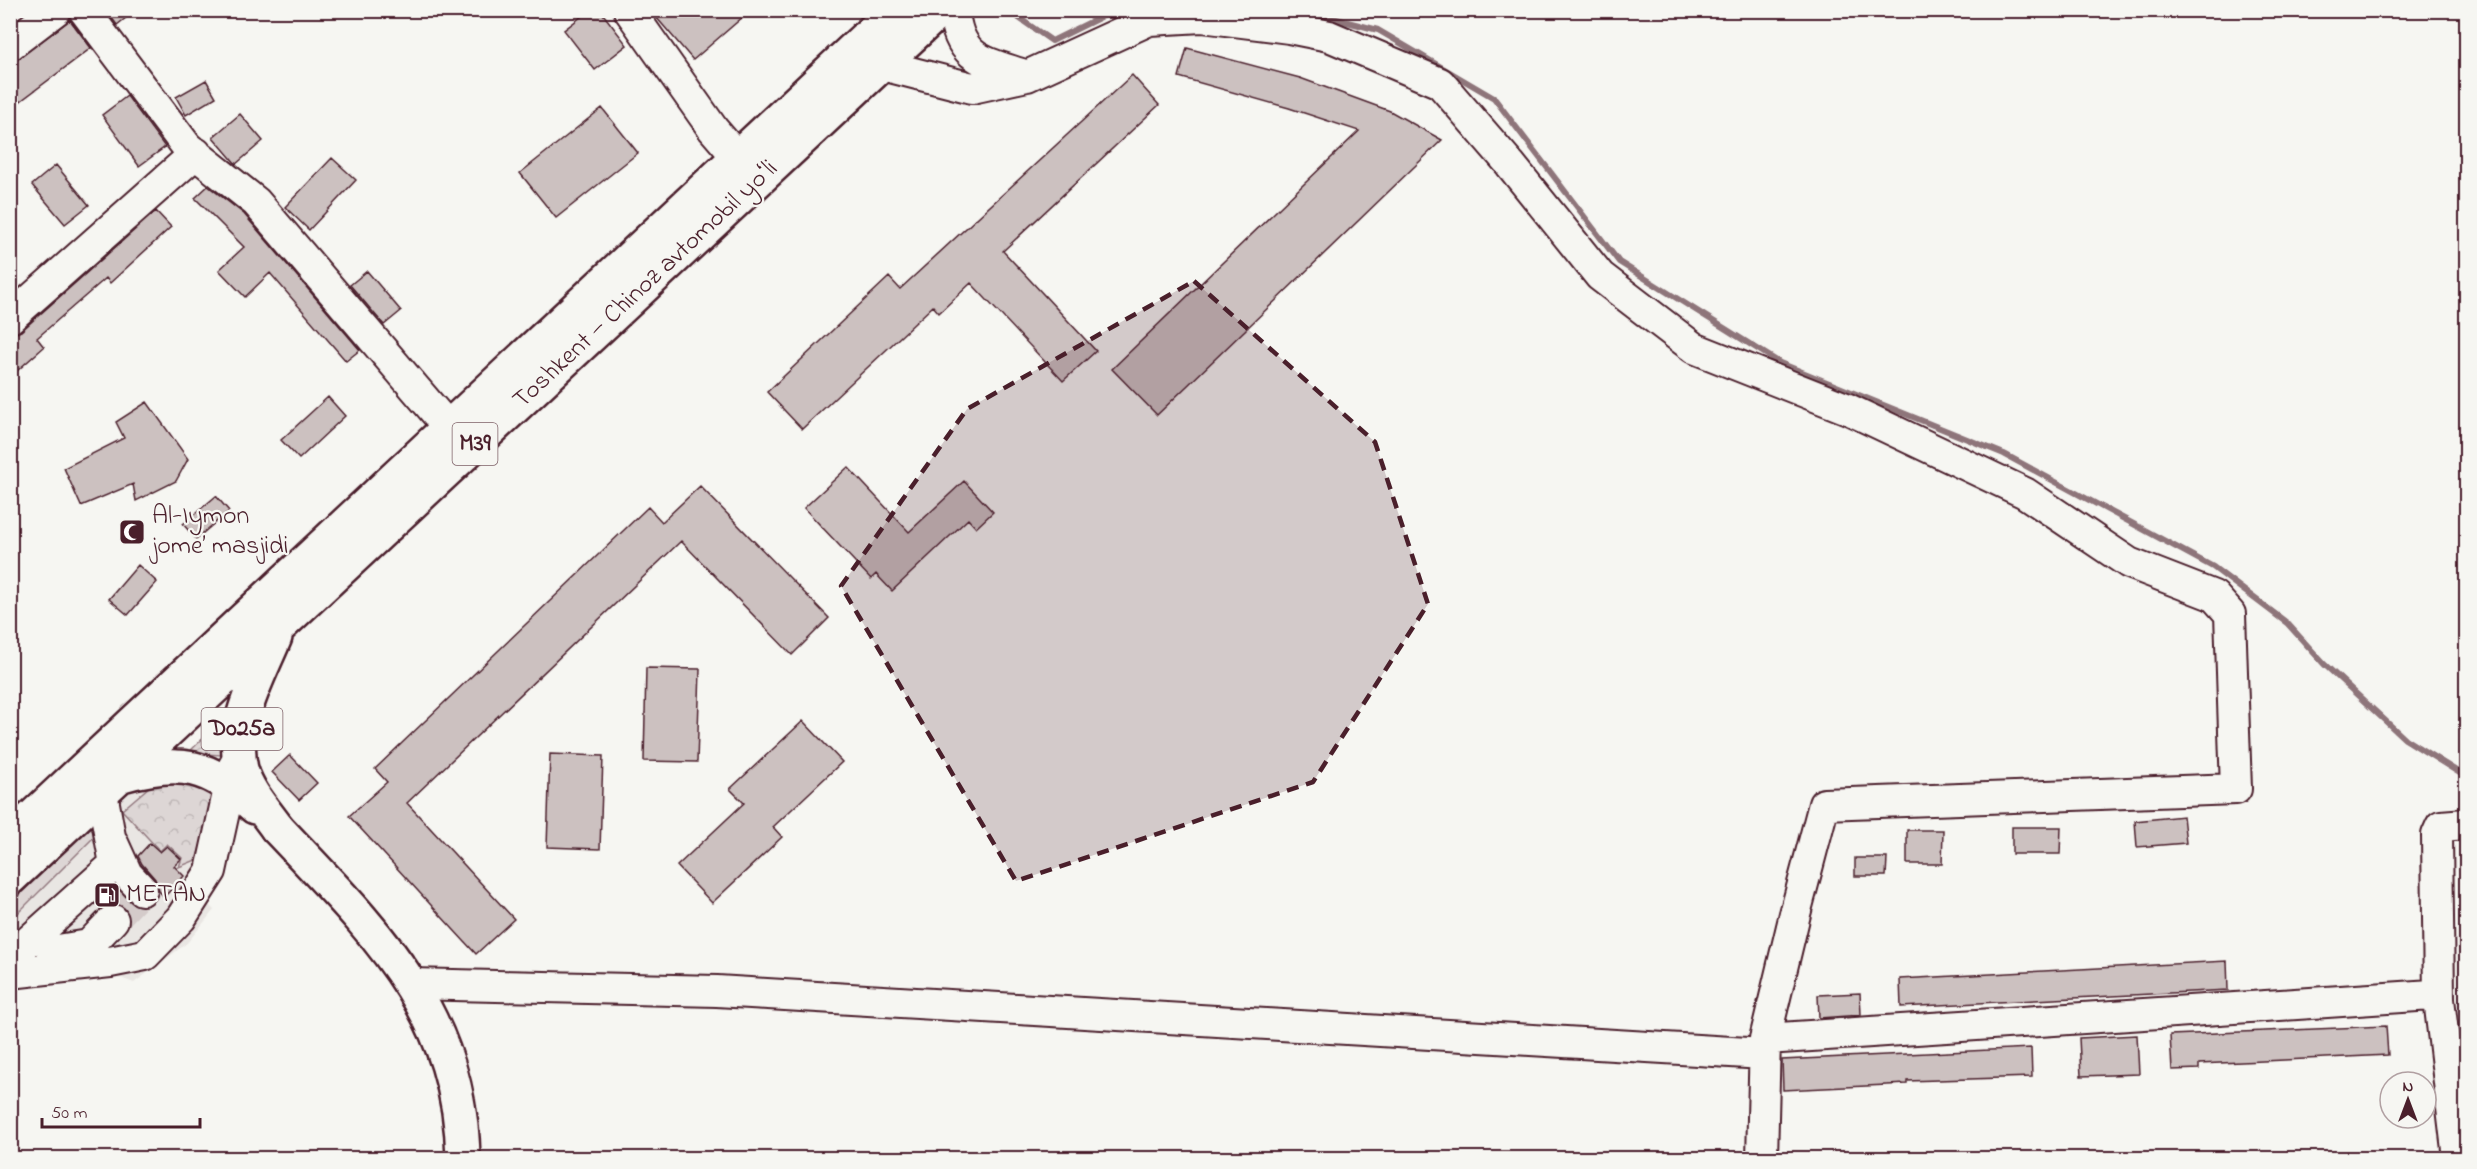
<svg xmlns="http://www.w3.org/2000/svg" width="2477" height="1169" viewBox="0 0 2477 1169" font-family="'Indie Flower',sans-serif">
  <style>
    .built { fill: #e9e6e3 }
    .park { fill: url(#park-crowns); stroke: #947a80; stroke-width: 1.5 }
    .lines { fill: none; stroke-linecap: round; stroke-linejoin: round }
    .stream { stroke: #8e747a; stroke-width: 6 }
    .building { fill: #ccc1c0; stroke: #4a1f2b; stroke-width: 1.5 }
    .minor-tunnel { stroke: #d4cbca; stroke-width: 30; stroke-dasharray: 30 15; stroke-linecap: butt }
    .minor-casing { stroke: #4a1f2b; stroke-width: 34 }
    .major-casing { stroke: #4a1f2b; stroke-width: 38 }
    .highway-casing { stroke: #4a1f2b; stroke-width: 38 }
    .minor { stroke: #f6f6f2; stroke-width: 30 }
    .major { stroke: #f6f6f2; stroke-width: 33 }
    .highway { stroke: #f6f6f2; stroke-width: 33 }
    .marked { fill: #4a1f2b; fill-opacity: 0.2; stroke: #4a1f2b; stroke-width: 4.5; stroke-dasharray: 12 8; stroke-linejoin: round }
    .labels { text-anchor: middle; dominant-baseline: central; stroke-width: 4.5; stroke-linejoin: round; paint-order: stroke }
    .shield { fill: #f6f6f2; stroke: #7e6067; stroke-width: 1.5 }
    .shield-label { font-size: 24px; font-weight: bold; fill: #4a1f2b }
    .street-label { font-size: 26px; fill: #4a1f2b; stroke: #f6f6f2 }
    .poi-label { font-size: 26px; fill: #4a1f2b; stroke: #f6f6f2; text-anchor: start }
  </style>
  <defs>
    <pattern id="park-crowns" width="20" height="18" patternUnits="userSpaceOnUse" patternTransform="scale(1.5)"><rect width="20" height="18" fill="#ddd6d5"/><path d="M2 6a3 3 0 1 1 6 0M12 15a3 3 0 1 1 6 0" fill="none" stroke="#bfb7b7"/></pattern>
  </defs>
  <rect width="100%" height="100%" fill="#f6f6f2"/>
  <filter id="ink" filterUnits="userSpaceOnUse"><feTurbulence type="fractalNoise" baseFrequency=".0167" numOctaves="2"/><feDisplacementMap in="SourceGraphic" scale="12" xChannelSelector="R" yChannelSelector="G"/><feConvolveMatrix kernelMatrix="1 2 1 2 8 2 1 2 1" color-interpolation-filters="sRGB"/></filter>
  <g filter="url(#ink)">
    <path class="built" d="M167,746L240,820L201,897L214,910L187,943L134,983L91,967L11,984V895Z"/>
    <path class="park" d="M228,714L221,755L188,753Z
      M171,782L214,788V803L196,860L179,867L182,858L167,844L160,851L122,810L149,787Z
      M94,822L95,836L11,920V903Z"/>
    <g class="lines">
      <path class="stream" d="M1302,10L1378,30L1494,98L1619,262L1780,363L2004,454L2213,567L2287,623L2324,664L2405,739L2466,777
        M1019,18L1052,41L1115,10"/>
    </g>
    <path class="building" d="M106,10H136L117,25Z
      M590,10H600L627,45L595,70L564,30Z
      M650,10H751L693,60Z
      M70,20L91,48L10,109V65Z
      M1187,48L1300,78L1390,111L1442,140L1157,415L1112,369L1359,131L1289,108L1179,77Z
      M1132,75L1159,105L1003,251L1096,351L1063,381L971,283L939,313L933,306L802,429L767,392L889,277L900,289Z
      M206,80L216,97L186,115L176,97Z
      M127,96L165,147L139,166L102,115Z
      M602,108L638,153L556,218L520,173Z
      M240,114L263,141L236,164L213,137Z
      M332,158L356,180L309,230L285,207Z
      M56,165L89,205L65,224L32,185Z
      M208,186L244,214L360,350L346,361L270,273L245,297L219,270L244,247L195,198Z
      M156,211L171,227L110,283L106,278L37,338L44,347L10,377V335L21,331Z
      M367,271L401,311L384,325L350,285Z
      M328,397L345,416L299,459L281,440Z
      M147,402L188,459L176,481L136,501L133,484L81,506L64,468L124,438L116,422Z
      M848,467L909,532L964,481L993,512L976,528L968,519L892,591L876,574L871,579L804,508Z
      M700,486L829,618L792,655L681,541L407,803L514,919L476,954L349,816L387,782L375,769L648,507L662,522Z
      M216,496L229,511L196,539L183,524Z
      M138,565L157,582L128,615L109,599Z
      M646,668L700,669L697,762L644,761Z
      M803,721L842,762L773,827L782,837L712,903L677,866L744,803L730,789Z
      M550,754L603,756L600,849L547,847Z
      M290,755L317,783L299,800L272,772Z
      M2183,816L2186,843L2137,847L2135,821Z
      M2012,827H2061L2060,854H2012Z
      M1907,830H1943L1942,864H1907Z
      M150,843L160,852L167,846L181,859L174,866L184,876L164,897L159,891L155,879L142,864L138,856Z
      M1855,858H1887L1886,876H1855Z
      M2227,961L2228,990L1901,1007L1900,979Z
      M1860,993L1861,1015L1819,1018L1818,995Z
      M2386,1026L2388,1055L2199,1064V1069L2172,1070L2170,1035Z
      M2137,1035L2139,1074L2081,1076L2079,1038Z
      M2031,1048L2032,1077L1907,1081V1084L1783,1090L1782,1060Z"/>
    <g class="lines">
      <path class="minor-tunnel" d="M97,903L127,874
        M113,920L142,890"/>
      <defs>
        <path id="minor" d="M84,10L187,147L256,202L449,428
          M629,10L713,129L738,158
          M954,10C958,61 987,62 1027,76
          M10,45L56,10
          M882,65L972,88L1027,76L1149,20L1202,17L1289,28L1329,36L1440,83L1510,164L1600,276L1694,348L1848,409L2025,493L2129,563L2214,596L2230,614L2236,789L1824,804L1795,914L1765,1039L1762,1158
          M10,318L196,153
          M112,841L127,874L142,890
          M52,951L89,945L113,920
          M11,957L115,864L102,793
          M10,973L110,962L145,955L181,918L211,871L234,766
          M411,984L717,991L1764,1054
          M1765,1039L2432,995L2439,999
          M2458,1158L2439,999L2437,835L2441,826L2466,824"/>
        <path id="major" d="M277,828C372,929 460,1009 463,1158"/>
        <path id="highway" d="M275,637C259,676 230,726 241,769C247,791 264,810 277,828
          M122,775C181,759 209,764 255,807
          M10,838L895,10
          M10,878L940,10"/>
      </defs>
      <use href="#minor" class="minor-casing"/>
      <use href="#major" class="major-casing"/>
      <use href="#highway" class="highway-casing"/>
      <use href="#minor" class="minor"/>
      <use href="#major" class="major"/>
      <use href="#highway" class="highway"/>
    </g>
  </g>
  <path class="marked" d="M1194,281L1375,442L1428,604L1313,782L1016,881L841,586L967,409Z"/>
  <defs>
    <symbol id="mosque-square" viewBox="-11 -11 22 22"><rect x="-9" y="-9" width="18" height="18" rx="4" fill="#4a1f2b" stroke="#f6f6f2"/><path d="M3.5-4.9A6 6 0 1 0 3.5 4.9A5 5 0 1 1 3.5-4.9Z" fill="#fff"/></symbol>
    <symbol id="fuel-square" viewBox="-11 -11 22 22"><rect x="-9" y="-9" width="18" height="18" rx="4" fill="#4a1f2b" stroke="#f6f6f2"/><path d="M-5.5-6h7V0h2V4h1.3V-2.5L3-4.5l.8-.8L6-3V5H2.5V1h-1V6h-7ZM-4.2-4.7v3.2H.2V-4.7Z" fill="#fff"/></symbol>
  </defs>
  <g fill-rule="evenodd">
    <use href="#mosque-square" x="117" y="517" width="30" height="30"/>
    <use href="#fuel-square" x="92" y="880" width="30" height="30"/>
  </g>
  <g class="labels">
    <g class="shield">
      <rect x="452.5" y="423" width="45" height="42" rx="4.5"/>
      <rect x="201.5" y="708" width="81" height="42" rx="4.5"/>
    </g>
    <g class="shield-label">
      <text x="475" y="444">M39</text>
      <text x="242" y="729">D025a</text>
    </g>
    <g class="street-label">
      <text transform="translate(646 285) rotate(-43)">Toshkent — Chinoz avtomobil yoʻli</text>
    </g>
    <g class="poi-label">
      <text x="152" y="517">Al-Iymon<tspan x="152" dy="30">jome’ masjidi</tspan></text>
      <text x="126" y="895">METAN</text>
    </g>
  </g>
  <rect width="2477" height="1169" fill="none" stroke="#f6f6f2" stroke-width="36"/>
  <rect x="18" y="18" width="2441" height="1133" fill="none" stroke="#4a1f2b" stroke-width="2" filter="url(#ink)"/>
  <g transform="translate(2408 1100)"><circle r="28" fill="#f6f6f2" stroke="#b1a0a2" stroke-width="1.5"/>
  <path d="M0-4.5L10 22L0 15L-10 22Z" fill="#4a1f2b"/>
  <text y="-9" font-size="16" font-weight="bold" text-anchor="middle" fill="#4a1f2b">N</text>
  </g>
  <path d="M42 1118v9h158v-9" fill="none" stroke="#4a1f2b" stroke-width="3"/>
  <text x="51" y="1118" font-size="18" fill="#4a1f2b" stroke="#f6f6f2" stroke-width="4.5" paint-order="stroke">50 m</text>
</svg>
